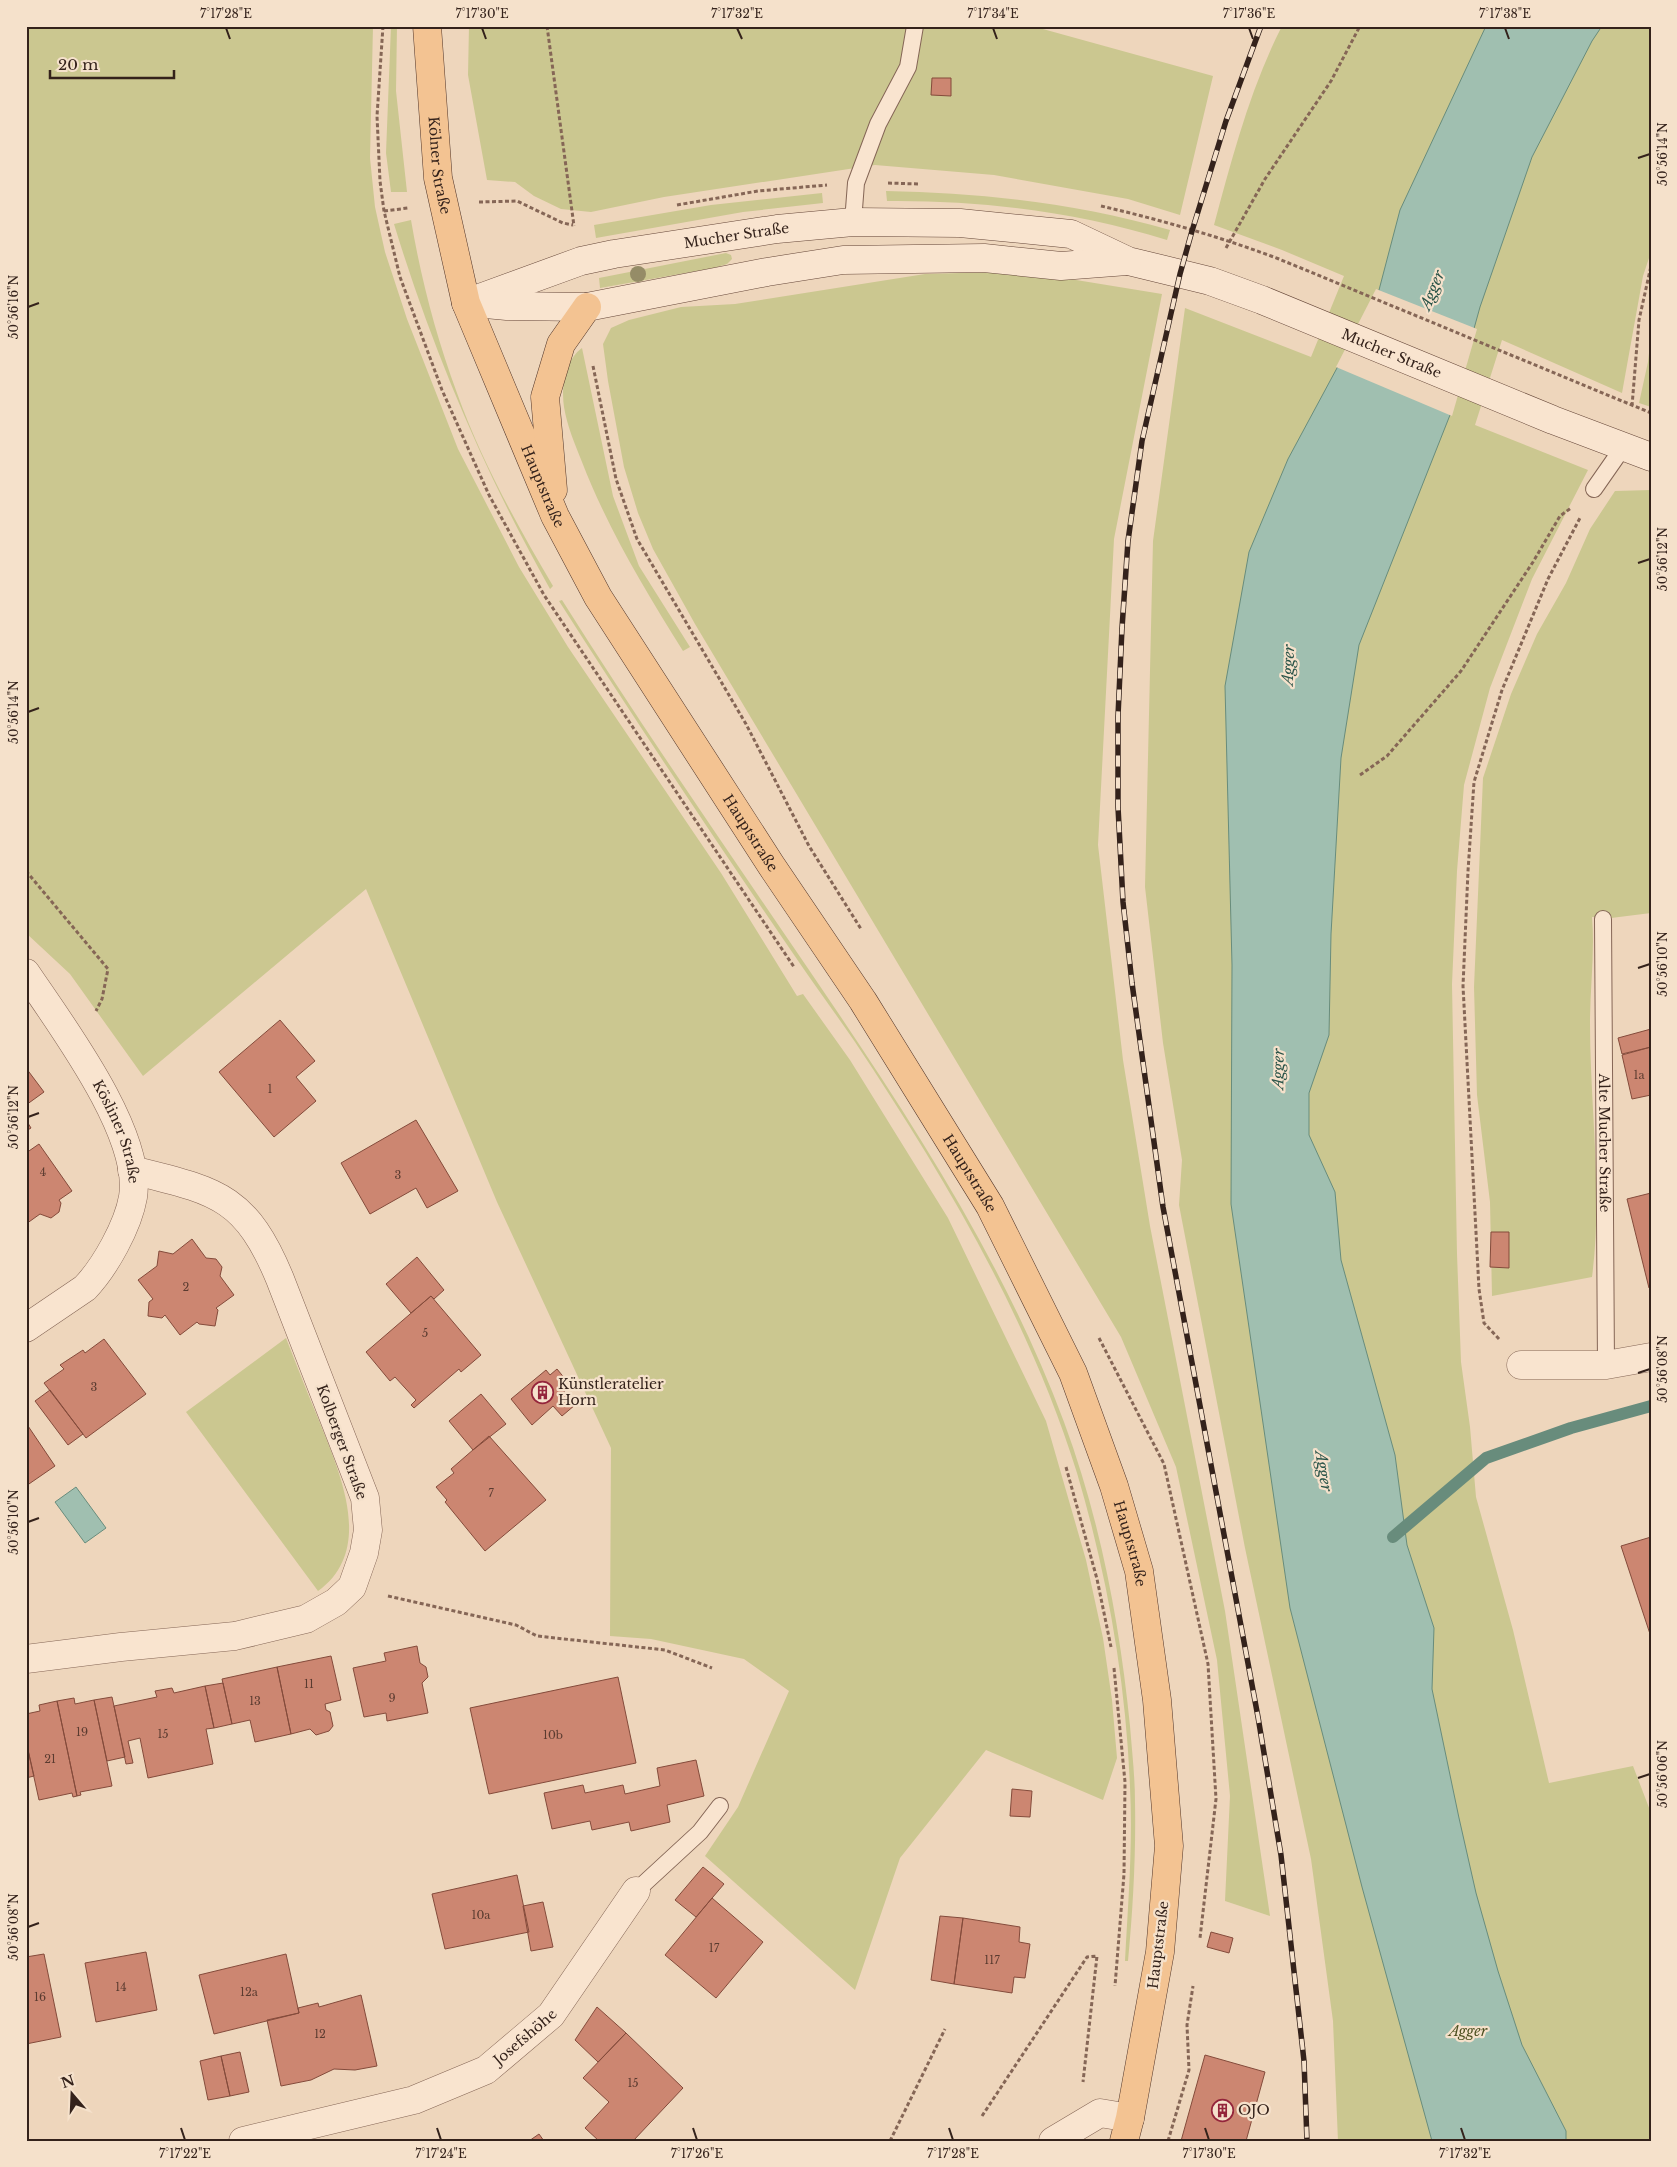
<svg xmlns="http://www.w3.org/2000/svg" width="1677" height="2167" viewBox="0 0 1677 2167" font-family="'Libre Baskerville',serif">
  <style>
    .green { fill: #cbc790 }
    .water { fill: #a0bfb0; stroke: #688c7c }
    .pier { fill: #eed6bc }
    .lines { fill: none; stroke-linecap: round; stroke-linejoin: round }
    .stream { stroke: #688c7c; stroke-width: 12 }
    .building { fill: #cc8671; stroke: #844b3b }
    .service-casing { stroke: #856656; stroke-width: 18 }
    .minor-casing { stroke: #856656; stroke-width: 29 }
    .secondary-casing { stroke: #664739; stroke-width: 29 }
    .primary-casing { stroke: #52362a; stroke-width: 29 }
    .path { stroke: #856656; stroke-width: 3; stroke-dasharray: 4 2.5; stroke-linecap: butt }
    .service { stroke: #f9e4cf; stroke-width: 16 }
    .minor { stroke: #f9e4cf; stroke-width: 28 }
    .secondary { stroke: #f9e4cf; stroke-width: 28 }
    .primary { stroke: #f3c392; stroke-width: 28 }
    .rail-casing { stroke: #34221b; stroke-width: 5.5 }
    .rail { stroke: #f5e1cb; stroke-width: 4; stroke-dasharray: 11; stroke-linecap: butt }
    .tree { fill: #958c67 }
    .ticks { fill: none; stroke: #34221b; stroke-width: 2 }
    .labels { text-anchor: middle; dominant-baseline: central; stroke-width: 4.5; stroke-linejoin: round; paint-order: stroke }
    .number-label { font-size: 11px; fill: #5a3b30 }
    .street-label { font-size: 14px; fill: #34221b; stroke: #f5e1cb }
    .poi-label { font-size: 14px; fill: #34221b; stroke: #f5e1cb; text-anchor: start }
    .park-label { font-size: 14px; font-style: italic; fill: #4d5021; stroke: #f5e1cb }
    .water-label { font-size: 15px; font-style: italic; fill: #2a5449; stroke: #f5e1cb }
    .neatline { fill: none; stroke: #34221b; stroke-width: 2 }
    .ticks-label { font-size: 12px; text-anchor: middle; fill: #34221b }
  </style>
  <rect width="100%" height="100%" fill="#eed6bc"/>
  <path class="green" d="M26,26H373L370,158L375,207L385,252L407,319L458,449L519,567L568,647L721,873L797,996L803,994L850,1060L948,1218L1046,1421L1086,1560L1103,1638L1112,1700L1117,1758L1103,1800L986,1750L900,1858L855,1990L705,1856L738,1807L789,1691L744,1659L651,1639L610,1636L611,1448L497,1202L366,889L143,1076L70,974L26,933Z
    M391,26H397L396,91L407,192H391L386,153Z
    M469,26H1032L1213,76L1180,215L1128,199L994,175L875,165L664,197L591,212L561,209L534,196L515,182L487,180L468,75Z
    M1282,26H1651V252L1643,276L1622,393L1502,340L1475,425L1588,470L1532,579L1490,688L1464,785L1457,871L1452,984L1457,1254L1461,1362L1470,1427L1476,1497L1513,1630L1549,1783L1633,1766L1651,1813V2141H1338L1333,2021L1311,1859L1245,1548L1179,1205L1182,1160L1163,1043L1145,887L1153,541L1185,308L1311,357L1344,276L1282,250L1214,225C1232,158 1250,89 1282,26Z
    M886,191C983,193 1077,203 1170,230L1167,240C1077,212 981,200 887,201Z
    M822,193L823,203L743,212L596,238L594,225L711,205Z
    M411,220C421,279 436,336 457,393C481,460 517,525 553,586L550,589C485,473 433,352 394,224Z
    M726,253L731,255L732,259L727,264L714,268L600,288L599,278Z
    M994,272L1070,279L1162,294L1114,539L1098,845L1123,1060L1150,1226L1225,1611L1270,1916L1225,1901L1230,1796L1217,1660L1176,1467L1121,1337L695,624L653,549L638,513L624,467L608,381L603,344L611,328L629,320L681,307L735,304L925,274Z
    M1651,335V407L1639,403L1648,362Z
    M582,348L613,496L639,566L690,647L683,651C645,590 608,529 582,462C575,444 567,426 564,407C561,388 565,360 582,348Z
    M1651,490V913L1611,918L1592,917C1595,952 1590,988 1590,1023C1590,1108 1603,1193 1592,1277L1492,1296L1490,1202L1477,1095L1474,987L1483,778L1511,694L1537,634L1566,583L1590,529L1615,491Z
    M562,600C640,724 724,845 807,967C905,1111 1003,1258 1064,1422C1100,1519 1120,1624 1130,1726C1132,1751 1135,1777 1135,1802C1136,1855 1133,1909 1128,1961H1125C1128,1903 1133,1845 1130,1787C1126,1681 1107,1574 1077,1473C1029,1318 944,1176 855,1042C838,1017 820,993 803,968C720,847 638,725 559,601Z
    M286,1338C297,1366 308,1395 320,1423C340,1474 375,1550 318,1591L186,1412Z"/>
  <path class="water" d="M1486,26H1602L1592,41L1532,157L1480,307L1450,415L1359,645L1341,758L1331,934L1329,1035L1309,1093V1135L1335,1192L1341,1260L1395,1455L1407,1545L1434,1628L1432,1689L1459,1818L1476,1893L1498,1971L1522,2045L1566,2131V2141H1432L1362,1887L1290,1608L1231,1204L1232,965L1225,686L1249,552L1288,459L1379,290L1400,210Z
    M76,1487L106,1528L85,1543L55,1502Z"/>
  <path class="pier" d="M1376,289L1477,329L1452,416L1336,367Z"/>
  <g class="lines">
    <path class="stream" d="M1393,1537L1486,1458L1571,1428L1651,1406"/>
  </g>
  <path class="building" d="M932,78H951V96L931,95Z
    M280,1020L315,1061L296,1077L316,1101L274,1137L219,1072Z
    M1651,1029V1047L1622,1054L1618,1038Z
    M1651,1047V1095L1632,1099L1622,1055Z
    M26,1068L44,1092L26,1105Z
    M26,1120L31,1128L26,1131Z
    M416,1120L458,1191L427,1208L416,1188L370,1214L341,1163Z
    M39,1144L72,1191L59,1200L61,1203L59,1212L51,1218L40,1214L26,1224V1153Z
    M1651,1193V1287L1649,1288L1627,1199Z
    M1491,1232H1509V1268L1490,1267Z
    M192,1239L206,1258L216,1259L222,1267L220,1276L234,1295L216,1308L218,1310L215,1326L199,1324L197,1322L180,1335L165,1315L162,1318L148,1316L149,1302L153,1299L138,1280L157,1266L159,1251L173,1254Z
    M417,1257L444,1290L434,1299L431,1296L411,1313L386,1284Z
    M431,1296L481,1355L461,1372L459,1369L414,1408L411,1405L416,1400L395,1377L390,1381L366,1352Z
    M104,1339L146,1394L86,1438L44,1383L64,1369L60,1365L83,1350L85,1353Z
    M557,1369L566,1380L559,1385L575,1405L562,1416L553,1406L532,1425L511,1399L546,1370L550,1375Z
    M50,1390L83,1434L68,1445L35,1401Z
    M481,1394L506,1424L473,1450L449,1421Z
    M26,1423L55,1466L26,1486Z
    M489,1436L546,1500L485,1551L445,1502L447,1500L436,1487L454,1473L451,1469Z
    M1651,1537V1637L1621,1546Z
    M417,1646L420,1663L426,1667L428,1677L422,1683L428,1713L387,1721L386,1713L364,1717L353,1668L386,1661L384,1653Z
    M331,1656L341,1700L325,1704L326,1710L330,1712L333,1726L329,1731L316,1735L310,1729L291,1734L277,1667Z
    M277,1667L291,1734L255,1742L250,1720L232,1724L222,1679Z
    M618,1677L636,1763L489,1794L470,1708Z
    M223,1683L232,1724L214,1728L205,1686Z
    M205,1686L214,1728L206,1729L213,1764L148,1778L140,1738L128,1741L133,1763L126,1764L114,1706L157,1697L155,1691L172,1688L174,1693Z
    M112,1697L125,1757L107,1761L94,1700Z
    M74,1698L75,1704L94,1700L112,1786L80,1792L81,1795L77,1796L57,1701Z
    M57,1701L77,1796L73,1797L72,1793L39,1800L26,1741V1714L40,1711L39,1705Z
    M26,1741L34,1776L26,1778Z
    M696,1760L704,1796L667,1805L670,1822L631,1831L629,1822L592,1830L590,1821L552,1829L544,1793L583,1785L585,1793L623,1785L625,1794L660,1786L657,1768Z
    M1012,1789L1032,1791L1030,1817L1010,1816Z
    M703,1867L724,1884L696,1917L675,1900Z
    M517,1875L529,1932L445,1949L432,1894Z
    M712,1898L763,1942L716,1998L665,1955Z
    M543,1902L553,1947L531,1951L523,1906Z
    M940,1916L963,1918L954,1984L931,1980Z
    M963,1918L1020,1927L1019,1942L1030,1944L1025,1978L1014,1977L1012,1993L954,1984Z
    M1211,1932L1233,1938L1229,1953L1207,1947Z
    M146,1952L157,2010L96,2022L85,1963Z
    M44,1954L61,2037L26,2044V1957Z
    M286,1954L299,2013L214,2034L199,1975Z
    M361,1995L377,2066L355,2070L334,2069L311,2080L281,2086L267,2020L299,2013L298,2008L318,2003L319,2007Z
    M597,2007L626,2033L598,2062L575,2040Z
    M626,2033L683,2088L633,2141H599L585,2128L609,2102L583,2078Z
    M240,2052L249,2092L230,2096L221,2056Z
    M1205,2055L1265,2072L1246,2141H1181Z
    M221,2056L230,2096L208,2100L200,2061Z
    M539,2134L544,2141H529Z"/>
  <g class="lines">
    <defs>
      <g id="service">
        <path d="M853,222L856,183L878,124L908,67L915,26"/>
        <path d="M1594,489L1624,446"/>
        <path id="s1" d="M1603,919L1606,1365"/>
        <path d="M636,1891L700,1832L720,1806"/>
      </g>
      <g id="minor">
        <path id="s2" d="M26,973C61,1025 143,1134 133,1197C128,1226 105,1267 85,1288L26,1328"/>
        <path d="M1521,1365H1606L1651,1357"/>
        <path d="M26,1659L121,1647L235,1636L306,1619L336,1602L352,1587L364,1553L368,1530L365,1498L280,1279C245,1194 215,1191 132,1170"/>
        <path id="s3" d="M243,2141L414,2100L486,2070L551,2015L636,1891"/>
        <path d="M1053,2141L1100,2113L1130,2118"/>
      </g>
      <g id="secondary">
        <path id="s4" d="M466,303L581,261L614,254L777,229L853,222L960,223L1071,234L1128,261L1210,281L1262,300L1553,420L1651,457"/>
        <path d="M475,303L507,306L587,307L767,272L843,260L984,258L1061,266L1127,261"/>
      </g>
      <g id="primary">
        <path id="s5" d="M427,26L438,178L466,303L555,516L598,597L771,865L863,1001L990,1206L1073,1373L1114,1486L1139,1571L1157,1700L1169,1846L1160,1952L1130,2118L1124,2141"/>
        <path d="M553,490L545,397L561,344L587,307"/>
      </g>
    </defs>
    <use href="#service" class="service-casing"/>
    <use href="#minor" class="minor-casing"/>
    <use href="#secondary" class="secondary-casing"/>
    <use href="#primary" class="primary-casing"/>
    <path class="path" d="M383,26L377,116L380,181L384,211L400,277L442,390L489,495L544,595L794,967
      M547,26L574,226
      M888,183L919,184
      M479,202L517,201L563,223L573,225
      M677,205L758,191L827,185
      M1101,206C1161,220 1221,237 1279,259L1651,413
      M384,211L408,208
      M1226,248L1265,179L1331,81L1360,26
      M593,366L616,479L637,539L746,724L809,846L861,929
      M1632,406L1639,320L1651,266
      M1360,775L1387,756L1461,671L1533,562L1560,516L1571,508
      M26,871L108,969L102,999L96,1011
      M1099,1338L1164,1464L1208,1664L1216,1799L1200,1938
      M1499,1339L1484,1323L1479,1289L1463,986L1468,871L1474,782L1502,690L1548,579L1581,516
      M1066,1467L1097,1579L1111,1647
      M388,1596L516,1625L537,1636L665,1650L712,1668
      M1114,1668L1125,1782L1124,1874L1115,1986
      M982,2116L1087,1957L1097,1956L1083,2082
      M890,2141L945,2029
      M1168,2141L1189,2070L1187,2025L1193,1986"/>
    <use href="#service" class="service"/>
    <use href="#minor" class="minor"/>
    <use href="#secondary" class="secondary"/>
    <use href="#primary" class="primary"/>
    <defs>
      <path id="rail" d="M1261,26L1226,121L1192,231L1180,274L1142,441L1128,541L1122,628L1118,716V807L1123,902L1132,983L1163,1207L1258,1717L1281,1855L1304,2061L1307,2141"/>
    </defs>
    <use href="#rail" class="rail-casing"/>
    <use href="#rail" class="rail"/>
  </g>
  <circle class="tree" cx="638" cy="274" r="8"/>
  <path class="ticks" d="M226,28L230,39M482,28L486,39M737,28L742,39M993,28L997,39M1249,28L1253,39M1505,28L1509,39M1638,158L1650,154M28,307L39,303M1638,563L1650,559M28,712L39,708M1638,968L1650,964M28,1117L39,1113M1638,1373L1650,1369M28,1522L39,1518M1638,1778L1650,1774M28,1927L39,1923M181,2128L185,2140M437,2128L441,2140M693,2128L697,2140M949,2128L953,2140M1205,2128L1209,2140M1461,2128L1465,2140"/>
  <defs>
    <symbol id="building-ring" viewBox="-11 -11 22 22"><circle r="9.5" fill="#f5e1cb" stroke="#94253b" stroke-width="1.5"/><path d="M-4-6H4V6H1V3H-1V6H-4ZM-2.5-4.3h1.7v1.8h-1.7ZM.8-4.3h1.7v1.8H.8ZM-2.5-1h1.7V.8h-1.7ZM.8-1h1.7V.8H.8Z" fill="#94253b"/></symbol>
  </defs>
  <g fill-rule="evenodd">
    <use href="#building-ring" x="530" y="1380" width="25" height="25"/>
    <use href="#building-ring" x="1210" y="2098" width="25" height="25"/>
  </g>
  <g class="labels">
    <g class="number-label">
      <text x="1639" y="1075">1a</text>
      <text x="270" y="1089">1</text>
      <text x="43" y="1172">4</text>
      <text x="398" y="1175">3</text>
      <text x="186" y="1287">2</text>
      <text x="425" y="1333">5</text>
      <text x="94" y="1387">3</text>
      <text x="491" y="1493">7</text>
      <text x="309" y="1684">11</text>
      <text x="392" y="1698">9</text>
      <text x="255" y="1701">13</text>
      <text x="82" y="1732">19</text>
      <text x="163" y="1734">15</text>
      <text x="553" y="1735">10b</text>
      <text x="50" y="1759">21</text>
      <text x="481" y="1915">10a</text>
      <text x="714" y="1948">17</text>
      <text x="992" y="1960">117</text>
      <text x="121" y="1987">14</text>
      <text x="249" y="1992">12a</text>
      <text x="40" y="1997">16</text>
      <text x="320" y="2034">12</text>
      <text x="633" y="2083">15</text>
    </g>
    <g class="street-label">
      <text stroke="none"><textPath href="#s5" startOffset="140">Kölner Straße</textPath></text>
      <text stroke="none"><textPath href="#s4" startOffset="280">Mucher Straße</textPath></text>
      <text stroke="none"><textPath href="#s4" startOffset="959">Mucher Straße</textPath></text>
      <text stroke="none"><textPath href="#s5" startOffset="479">Hauptstraße</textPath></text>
      <text stroke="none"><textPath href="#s5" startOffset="884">Hauptstraße</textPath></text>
      <text stroke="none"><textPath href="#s2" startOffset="184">Kösliner Straße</textPath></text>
      <text stroke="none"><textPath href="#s1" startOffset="224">Alte Mucher Straße</textPath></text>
      <text stroke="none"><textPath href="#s5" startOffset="1289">Hauptstraße</textPath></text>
      <text transform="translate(342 1442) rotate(70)">Kolberger Straße</text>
      <text stroke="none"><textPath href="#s5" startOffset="1694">Hauptstraße</textPath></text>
      <text transform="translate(1158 1945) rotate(-83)">Hauptstraße</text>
      <text stroke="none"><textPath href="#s3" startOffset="305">Josefshöhe</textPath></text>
    </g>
    <g class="poi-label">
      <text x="558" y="1384">Künstleratelier<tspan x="558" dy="16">Horn</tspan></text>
      <text x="1238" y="2110">OJO</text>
    </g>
    <g class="park-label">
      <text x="1468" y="2031">Agger</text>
    </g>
    <g class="water-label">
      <text transform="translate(1432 290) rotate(-68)">Agger</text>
      <text transform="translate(1288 665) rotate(-88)">Agger</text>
      <text transform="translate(1278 1069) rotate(-89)">Agger</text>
      <text transform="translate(1324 1471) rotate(81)">Agger</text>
    </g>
  </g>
  <rect width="1677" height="2167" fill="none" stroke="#f5e1cb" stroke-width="55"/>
  <g transform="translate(72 2094) rotate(341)" stroke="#f5e1cb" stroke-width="4" paint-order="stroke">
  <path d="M0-4L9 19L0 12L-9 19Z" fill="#34221b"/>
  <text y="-8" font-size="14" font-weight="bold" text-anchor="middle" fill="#34221b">N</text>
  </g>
  <path d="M50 70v8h124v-8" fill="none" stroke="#34221b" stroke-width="2.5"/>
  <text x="58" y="70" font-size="15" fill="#34221b" stroke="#f5e1cb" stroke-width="4" paint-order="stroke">20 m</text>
  <rect x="28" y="28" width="1622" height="2112" class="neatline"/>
  <g class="ticks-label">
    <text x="226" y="18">7°17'28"E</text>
    <text x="482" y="18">7°17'30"E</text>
    <text x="737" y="18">7°17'32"E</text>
    <text x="993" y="18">7°17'34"E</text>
    <text x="1249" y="18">7°17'36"E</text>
    <text x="1505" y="18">7°17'38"E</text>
    <text transform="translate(1663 154) rotate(-90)" y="4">50°56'14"N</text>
    <text transform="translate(14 307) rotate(-90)" y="4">50°56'16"N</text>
    <text transform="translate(1663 559) rotate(-90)" y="4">50°56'12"N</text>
    <text transform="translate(14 712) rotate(-90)" y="4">50°56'14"N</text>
    <text transform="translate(1663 964) rotate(-90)" y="4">50°56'10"N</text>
    <text transform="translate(14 1117) rotate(-90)" y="4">50°56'12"N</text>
    <text transform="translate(1663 1369) rotate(-90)" y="4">50°56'08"N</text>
    <text transform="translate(14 1522) rotate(-90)" y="4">50°56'10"N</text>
    <text transform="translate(1663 1774) rotate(-90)" y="4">50°56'06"N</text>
    <text transform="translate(14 1927) rotate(-90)" y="4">50°56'08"N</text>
    <text x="185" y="2158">7°17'22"E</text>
    <text x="441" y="2158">7°17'24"E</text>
    <text x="697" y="2158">7°17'26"E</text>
    <text x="953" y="2158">7°17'28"E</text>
    <text x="1209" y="2158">7°17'30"E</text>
    <text x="1465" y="2158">7°17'32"E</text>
  </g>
</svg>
